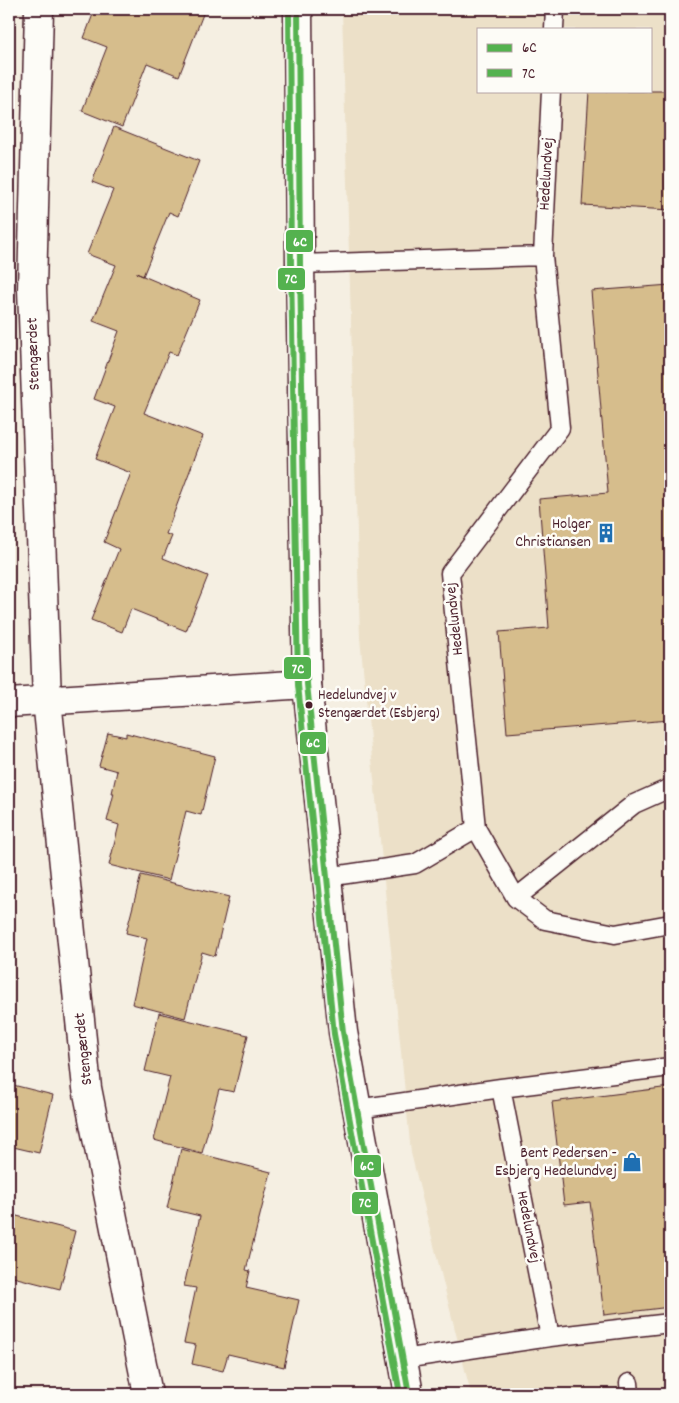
<svg xmlns="http://www.w3.org/2000/svg" width="679" height="1403" viewBox="0 0 679 1403" font-family="Dekko,sans-serif">
  <style>
    .built { fill: #ece0c8; fill-rule: evenodd }
    .building { fill: #d6bd8c; stroke: #4a1f2b }
    .lines { fill: none; stroke-linecap: round; stroke-linejoin: round }
    .lane-casing { stroke: #4a1f2b; stroke-width: 21 }
    .street-casing { stroke: #4a1f2b; stroke-width: 31 }
    .secondary-casing { stroke: #4a1f2b; stroke-width: 31 }
    .lane { stroke: #fdfcf7; stroke-width: 18 }
    .street { stroke: #fdfcf7; stroke-width: 28 }
    .secondary { stroke: #fdfcf7; stroke-width: 28 }
    .bus-1-casing { stroke: #fdfcf7; stroke-width: 10 }
    .bus-2-casing { stroke: #fdfcf7; stroke-width: 10 }
    .bus-1 { stroke: #54b24f; stroke-width: 6 }
    .bus-2 { stroke: #54b24f; stroke-width: 6 }
    .bus-dot { fill: #4a1f2b; stroke: #fdfcf7; stroke-width: 2 }
    .labels { text-anchor: middle; dominant-baseline: central; stroke-width: 5; stroke-linejoin: round; paint-order: stroke }
    .bus-label { font-size: 15px; fill: #4a1f2b; stroke: #fdfcf7; text-anchor: start }
    .street-label { font-size: 16px; fill: #4a1f2b; stroke: #fdfcf7 }
    .poi-label { font-size: 16px; fill: #4a1f2b; stroke: #fdfcf7; text-anchor: end }
    .line-badge { stroke: #fdfcf7; stroke-width: 2 }
    .badge-label { font-size: 14px; text-anchor: middle; font-weight: bold; fill: #fff }
  </style>
  <rect width="100%" height="100%" fill="#f5efe2"/>
  <filter id="ink" filterUnits="userSpaceOnUse"><feTurbulence type="fractalNoise" baseFrequency=".02" numOctaves="2"/><feDisplacementMap in="SourceGraphic" scale="10" xChannelSelector="R" yChannelSelector="G"/><feConvolveMatrix kernelMatrix="1 2 1 2 8 2 1 2 1" color-interpolation-filters="sRGB"/></filter>
  <g filter="url(#ink)">
    <path class="built" d="M342,9H670V1394H471L411,1153L360,638ZM478,29H650V91H478Z"/>
    <path class="building" d="M95,9H205L179,76L147,63L122,127L82,111L107,47L84,38Z
      M589,91H670V210L582,205Z
      M114,127L199,161L178,216L169,212L143,276L136,273L200,300L177,355L169,352L144,413L203,436L166,534L172,536L163,558L208,576L186,631L131,609L122,632L91,620L119,549L104,542L131,473L95,459L115,407L94,399L119,331L93,321L116,265L87,254L113,190L92,182Z
      M670,285V720L507,733L499,632L549,628L539,499L608,493L591,291Z
      M108,733L126,737V733L215,756L201,815L186,811L169,880L109,865L119,825L107,821L114,793H112L117,771L99,766Z
      M141,875L229,897L215,956L202,952L185,1018L132,1004L147,938L126,933Z
      M159,1013L248,1035L234,1092L219,1089L202,1153L154,1140L170,1077L145,1071Z
      M9,1084L53,1095L39,1153L9,1146Z
      M670,1087V1307L604,1315L590,1202L564,1205L552,1102Z
      M181,1149L271,1172L246,1270L250,1271L246,1288L299,1300L284,1367L228,1354L223,1371L192,1364L196,1345L184,1343L196,1288L184,1286L200,1216L167,1208Z
      M9,1214L75,1231L60,1289L9,1276Z"/>
    <g class="lines">
      <defs>
        <path id="lane" d="M554,29L555,9
          M300,264L543,256
          M476,828L516,898L545,920L615,934L670,924
          M327,877L415,864L476,828L450,573L560,428L543,256L551,91
          M516,898L634,804L670,788
          M501,1088L670,1067
          M357,1109L501,1088L550,1337L403,1359
          M550,1337L670,1323
          M629,1383L630,1394"/>
        <path id="street" d="M39,9L32,289L47,700L87,1088L148,1394
          M9,703L307,684"/>
        <path id="secondary" d="M298,9L300,264L307,684L343,1032L409,1394"/>
      </defs>
      <use href="#lane" class="lane-casing"/>
      <use href="#street" class="street-casing"/>
      <use href="#secondary" class="secondary-casing"/>
      <use href="#lane" class="lane"/>
      <use href="#street" class="street"/>
      <use href="#secondary" class="secondary"/>
      <defs>
        <path id="bus-1" d="M298,9L300,264L307,684L343,1032L409,1394"/>
        <path id="bus-2" d="M289,9L291,264L298,685L334,1034L400,1394"/>
      </defs>
      <use href="#bus-1" class="bus-1-casing"/>
      <use href="#bus-2" class="bus-2-casing"/>
      <use href="#bus-1" class="bus-1"/>
      <use href="#bus-2" class="bus-2"/>
    </g>
  </g>
  <defs>
    <symbol id="building-bare" viewBox="-9 -9 18 18"><path d="M-4-6H4V6H1V3H-1V6H-4ZM-2.5-4.3h1.7v1.8h-1.7ZM.8-4.3h1.7v1.8H.8ZM-2.5-1h1.7V.8h-1.7ZM.8-1h1.7V.8H.8Z" fill="#1f6fb2" stroke="#fdfcf7" stroke-width="2.5" paint-order="stroke"/></symbol>
    <symbol id="shop-bare" viewBox="-9 -9 18 18"><path d="M-5-2.5h2.3a2.7 3.5 0 0 1 5.4 0H5L5.5 6h-11ZM-1.5-2.5h3a1.5 2.3 0 0 0-3 0Z" fill="#1f6fb2" stroke="#fdfcf7" stroke-width="2.5" paint-order="stroke"/></symbol>
  </defs>
  <g fill-rule="evenodd">
    <use href="#building-bare" x="592" y="519" width="28" height="28"/>
    <use href="#shop-bare" x="618" y="1148" width="28" height="28"/>
  </g>
  <circle class="bus-dot" cx="309" cy="705" r="4.5"/>
  <g class="labels">
    <g class="bus-label">
      <text x="318" y="696">Hedelundvej v<tspan x="318" dy="18">Stengærdet (Esbjerg)</tspan></text>
    </g>
    <g class="street-label">
      <text transform="translate(547 174) rotate(-87)">Hedelundvej</text>
      <text transform="translate(34 354) rotate(-92)">Stengærdet</text>
      <text transform="translate(455 619) rotate(-96)">Hedelundvej</text>
      <text transform="translate(84 1049) rotate(-96)">Stengærdet</text>
      <text transform="translate(528 1227) rotate(79)">Hedelundvej</text>
    </g>
    <g class="poi-label">
      <text x="591" y="524">Holger<tspan x="591" dy="18">Christiansen</tspan></text>
      <text x="617" y="1153">Bent Pedersen -<tspan x="617" dy="18">Esbjerg Hedelundvej</tspan></text>
    </g>
  </g>
  <g class="line-badge">
    <rect x="285" y="229" width="29" height="24" rx="5" fill="#54b24f"/>
    <rect x="277" y="267" width="29" height="24" rx="5" fill="#54b24f"/>
    <rect x="283" y="656" width="29" height="24" rx="5" fill="#54b24f"/>
    <rect x="299" y="731" width="28" height="24" rx="5" fill="#54b24f"/>
    <rect x="353" y="1154" width="29" height="24" rx="5" fill="#54b24f"/>
    <rect x="351" y="1191" width="28" height="24" rx="5" fill="#54b24f"/>
  </g>
  <g class="badge-label">
    <text x="300" y="246">6C</text>
    <text x="291" y="283">7C</text>
    <text x="298" y="673">7C</text>
    <text x="313" y="747">6C</text>
    <text x="367" y="1170">6C</text>
    <text x="365" y="1207">7C</text>
  </g>
  <rect width="679" height="1403" fill="none" stroke="#fdfcf7" stroke-width="30"/>
  <rect x="15" y="15" width="649" height="1373" fill="none" stroke="#4a1f2b" stroke-width="2" filter="url(#ink)"/>
  <rect x="477" y="28" width="175" height="65" fill="#fdfcf7" stroke="#b5a4a5"/>
  <rect x="487" y="44" width="25" height="8" fill="#54b24f" stroke="#b5a4a5"/>
  <text x="522" y="52" font-size="15" fill="#4a1f2b">6C</text>
  <rect x="487" y="69" width="25" height="8" fill="#54b24f" stroke="#b5a4a5"/>
  <text x="522" y="78" font-size="15" fill="#4a1f2b">7C</text>
</svg>
